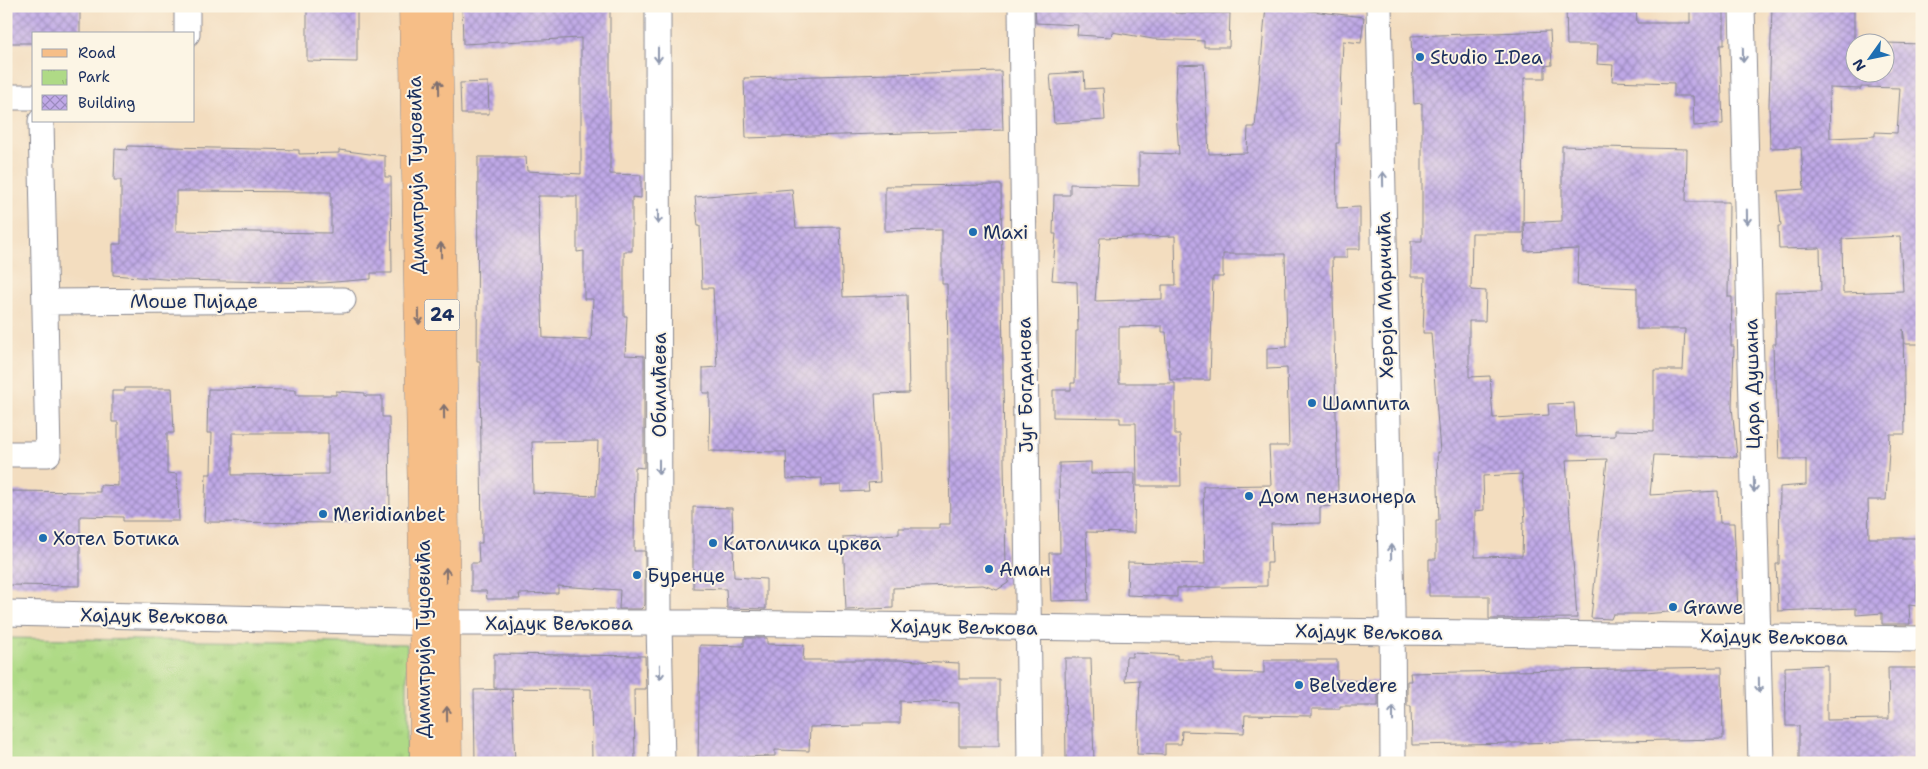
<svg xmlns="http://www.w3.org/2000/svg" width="1928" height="769" viewBox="0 0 1928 769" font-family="'Shantell Sans',sans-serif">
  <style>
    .park { fill: url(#park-tufts); stroke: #658472 }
    .building { fill: url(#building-cross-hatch); fill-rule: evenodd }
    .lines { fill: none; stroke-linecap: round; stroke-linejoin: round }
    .minor-casing { stroke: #87868e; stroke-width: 27 }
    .primary-casing { stroke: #87868e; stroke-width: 29 }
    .minor { stroke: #fff; stroke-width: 25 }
    .primary { stroke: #f6be87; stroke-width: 28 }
    .oneway { stroke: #8d97ae }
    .oneway2 { stroke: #7e6f70 }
    .poi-dot { fill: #1f6fb2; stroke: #fcf5e5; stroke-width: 2 }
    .labels { text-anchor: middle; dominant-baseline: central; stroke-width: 4; stroke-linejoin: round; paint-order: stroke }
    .shield { fill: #fcf5e5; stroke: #5e6a86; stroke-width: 1 }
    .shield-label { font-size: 18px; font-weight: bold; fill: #1b2f5e }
    .poi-label { font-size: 19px; fill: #1b2f5e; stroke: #fcf5e5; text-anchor: start }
    .street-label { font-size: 19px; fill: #1b2f5e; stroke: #fcf5e5 }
  </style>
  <defs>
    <pattern id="park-tufts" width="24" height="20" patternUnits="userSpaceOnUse" patternTransform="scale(1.25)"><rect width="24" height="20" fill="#afda86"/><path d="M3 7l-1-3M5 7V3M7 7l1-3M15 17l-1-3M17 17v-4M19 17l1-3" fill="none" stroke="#96bb76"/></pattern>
    <pattern id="building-cross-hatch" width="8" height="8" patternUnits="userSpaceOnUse" patternTransform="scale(1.25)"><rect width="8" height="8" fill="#c0a9e7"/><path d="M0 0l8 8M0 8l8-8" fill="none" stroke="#9b8abe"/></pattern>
  </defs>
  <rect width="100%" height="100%" fill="#fcf5e5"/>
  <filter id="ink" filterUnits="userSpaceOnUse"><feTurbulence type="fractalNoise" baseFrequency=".02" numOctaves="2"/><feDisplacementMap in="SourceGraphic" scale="10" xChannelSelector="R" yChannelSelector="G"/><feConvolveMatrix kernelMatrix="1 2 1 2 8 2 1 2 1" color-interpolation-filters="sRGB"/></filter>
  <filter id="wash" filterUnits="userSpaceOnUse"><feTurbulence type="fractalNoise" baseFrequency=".0096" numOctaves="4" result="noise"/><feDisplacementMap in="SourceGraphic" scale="20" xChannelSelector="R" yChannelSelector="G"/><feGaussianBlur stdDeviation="1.12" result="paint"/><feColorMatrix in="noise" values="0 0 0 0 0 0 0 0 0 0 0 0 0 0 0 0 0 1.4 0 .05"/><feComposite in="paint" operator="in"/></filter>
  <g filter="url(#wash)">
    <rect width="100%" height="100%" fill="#f3ddbf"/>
    <path class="park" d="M6,638L407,644V763H6Z"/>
    <g id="blocks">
      <path class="building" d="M6,6H80V34H34V43H6Z
        M307,6H357V62L307,61Z
        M462,6H610V174L641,175V198L632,197V251H624V316H627L625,355L644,356V468L635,467L634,551H645V605L641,609H619L620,590L558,586V593L519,594L520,599H487L486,591H471V563H479L478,543H482L480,361H477L478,157H526L527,171L581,174V38L463,44ZM538,196H577V252L584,251V299H593L591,340L543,338ZM598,441L596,496L533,493L532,442Z
        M1035,6H1176L1175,13H1230L1229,47H1204V41L1153,39L1112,32L1111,37L1077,35L1078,25L1036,23Z
        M1266,6L1364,17L1361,43L1343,41L1339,143H1336L1337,208L1360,207V249H1347V258H1332L1338,492H1330L1331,506L1320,507V523L1271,524L1272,563H1267V586L1177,588V597L1127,595L1128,562L1205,564L1203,486L1271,485L1269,446H1289L1287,368L1267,369V348L1287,347L1285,254H1223V277H1213L1210,380H1170L1166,332H1162V326L1119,327V383H1175V435H1180L1181,486H1137L1136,423H1120V418L1053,417V390H1071V383H1075L1076,331H1078L1077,282L1052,280L1056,234H1053L1054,195H1070V184L1139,186V153L1179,154L1175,98L1177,65L1204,64L1209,154L1247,153L1248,127H1255ZM1175,236L1176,285H1162V299L1095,301L1100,238Z
        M1566,6H1636L1637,23H1690V9H1724V45H1720L1723,124L1694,126L1693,96H1674V83L1612,81L1613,65L1597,64L1598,45H1567Z
        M1772,6H1854V42H1858H1856V72H1886V43L1922,44V344H1905L1903,329L1905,434H1890L1886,500H1868L1869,538H1920L1921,562H1916L1917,606L1909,605L1910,624H1882V613L1856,615V608L1778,611L1776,564H1779L1780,487L1806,485V459H1779L1776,379H1774L1773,344H1776L1775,292L1821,291L1820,248L1779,249L1778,226H1781L1778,191L1804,189L1801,147L1770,148L1769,105ZM1861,87L1900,88L1897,133L1875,132V136L1830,138L1829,88L1861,89ZM1900,236L1903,291L1843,293L1842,239Z
        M1550,31L1552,65L1545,66V78H1524L1523,233H1472L1471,290L1486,291L1485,321H1469V377L1490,376L1493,418L1549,415L1548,404L1574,403L1576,437L1615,436V430L1654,431V370H1683L1685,329H1637V288L1577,285L1579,249L1525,251L1524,223L1562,221V146L1687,149L1686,202H1729L1728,297H1732L1731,346H1734L1732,407L1737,457L1654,455L1650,495L1718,491L1720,523H1734L1738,612H1707V609L1643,614H1613L1611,619L1591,618L1607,459L1566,460L1577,618L1489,619V596H1429V559H1436V520H1439L1437,452H1440L1431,333H1423L1425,277H1411V241H1422V103L1414,104L1411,36ZM1522,474L1525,522H1523L1522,556L1475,557V511L1484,510L1483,476Z
        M1001,71L1003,130L746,138L744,78Z
        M1084,72L1085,89L1103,88L1105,120L1054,123L1050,74Z
        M488,82L489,114H461L460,83Z
        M128,146L299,150V154L339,153V150L385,156V177H391L392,273H371V279L323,283L177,280L113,275V244H121V180H114L115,149L127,150ZM176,191L331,192V233L176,231Z
        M1001,185L1004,462L1006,566L1010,574L1008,583L997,590L983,585L893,588V608L846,610L843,537L899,534V528H939V524H950L947,284H942V230L885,231V186Z
        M792,189L796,228L840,227L843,297L907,295L909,393L875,394L880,482L868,483L869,491L841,492V485L822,486V478L787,479L786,452L709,451L710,393H703V368L717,367L713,288H702L700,226H698L695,197Z
        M125,388H172L174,433H167V473L177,474L179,521H123V517L80,516V586L6,585V491L100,492V485L118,486V422H112V391H125Z
        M208,389L296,390V395H336V391L365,393V396H382V417H389L390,513L369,514V520H351V523L204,522L206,474H211L212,433H207ZM232,433H328V474L232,475Z
        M1091,462V474L1135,473L1134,533L1086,532L1089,600L1051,601L1049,553H1060L1059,463Z
        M693,507L732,508L734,577L766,579V609L727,608L726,589L693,588Z
        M744,638H767V644L804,645L803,660H900L959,663V679H999V746H959V703L900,701V723H863V726L810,727L809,751L775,750V756L738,757L737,761L698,760L700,645L744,646Z
        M1132,653L1177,655V659H1214V672L1264,673V660H1337V680L1378,681V706H1340V709H1312V716L1245,715L1244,733L1182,731L1181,744H1165V755L1137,754L1140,680L1125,681L1126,657H1132Z
        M494,654L645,656L646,689H634L635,763H592L591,689L494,688Z
        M1065,658H1091L1094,763H1066Z
        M1827,665V720L1889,719L1888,668H1922V760H1890V763H1799V726H1786L1785,667Z
        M1722,667L1723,739L1412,745L1411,706H1407V681H1411L1410,673Z
        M512,689L515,763H475L474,690Z"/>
    </g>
  </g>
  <g filter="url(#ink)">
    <use href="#blocks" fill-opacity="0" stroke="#87868e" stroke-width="1"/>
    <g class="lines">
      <defs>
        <path id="minor" d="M658,6L659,623L662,763
          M1021,6L1030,763
          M1379,6L1392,609L1393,763
          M1742,6L1761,763
          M187,34V6
          M6,97H34
          M45,302L343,300
          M6,454H48L41,121
          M6,613L447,623H711L1922,639"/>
        <path id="primary" d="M413,6L423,564L424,763
          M438,6L448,763"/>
      </defs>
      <use href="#minor" class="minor-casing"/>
      <use href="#primary" class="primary-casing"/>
      <use href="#minor" class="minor"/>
      <use href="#primary" class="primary"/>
    </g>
    <defs><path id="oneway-shaft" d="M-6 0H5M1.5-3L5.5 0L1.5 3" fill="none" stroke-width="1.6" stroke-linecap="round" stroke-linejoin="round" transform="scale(1.25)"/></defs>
    <g class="oneway">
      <use href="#oneway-shaft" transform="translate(658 55) rotate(90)"/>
      <use href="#oneway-shaft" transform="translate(1743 55) rotate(89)"/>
      <use href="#oneway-shaft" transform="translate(1383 179) rotate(-91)"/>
      <use href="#oneway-shaft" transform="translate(658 217) rotate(90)"/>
      <use href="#oneway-shaft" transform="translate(1747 217) rotate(89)"/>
      <use href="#oneway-shaft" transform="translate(659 467) rotate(90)"/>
      <use href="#oneway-shaft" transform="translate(1754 485) rotate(89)"/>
      <use href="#oneway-shaft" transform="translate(1391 552) rotate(-91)"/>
      <use href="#oneway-shaft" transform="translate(660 672) rotate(89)"/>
      <use href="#oneway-shaft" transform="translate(1759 685) rotate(89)"/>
      <use href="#oneway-shaft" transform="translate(1393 714) rotate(-90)"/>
    </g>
    <g class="oneway2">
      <use href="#oneway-shaft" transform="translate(439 87) rotate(-91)"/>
      <use href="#oneway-shaft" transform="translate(441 250) rotate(-91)"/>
      <use href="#oneway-shaft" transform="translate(419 317) rotate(89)"/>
      <use href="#oneway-shaft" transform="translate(444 412) rotate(-91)"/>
      <use href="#oneway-shaft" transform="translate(446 575) rotate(-91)"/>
      <use href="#oneway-shaft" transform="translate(447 714) rotate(-91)"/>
    </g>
  </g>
  <g class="poi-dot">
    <circle cx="1420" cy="57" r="5"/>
    <circle cx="973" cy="232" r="5"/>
    <circle cx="1312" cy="403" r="5"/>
    <circle cx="1249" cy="496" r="5"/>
    <circle cx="323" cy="514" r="5"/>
    <circle cx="43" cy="538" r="5"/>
    <circle cx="713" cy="543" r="5"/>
    <circle cx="989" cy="569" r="5"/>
    <circle cx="637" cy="575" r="5"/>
    <circle cx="1673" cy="607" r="5"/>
    <circle cx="1299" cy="685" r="5"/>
  </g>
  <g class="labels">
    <rect class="shield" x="424.5" y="299.5" width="35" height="31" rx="4"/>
    <g class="shield-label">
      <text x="442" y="315">24</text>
    </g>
    <g class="poi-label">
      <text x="1430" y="57">Studio I.Dea</text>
      <text x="983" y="232">Maxi</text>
      <text x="1322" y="403">Шампита</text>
      <text x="1259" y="496">Дом пензионера</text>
      <text x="333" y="514">Meridianbet</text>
      <text x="53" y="538">Хотел Ботика</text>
      <text x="723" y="543">Католичка црква</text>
      <text x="999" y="569">Аман</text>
      <text x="647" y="575">Буренце</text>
      <text x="1683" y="607">Grawe</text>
      <text x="1309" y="685">Belvedere</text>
    </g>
    <g class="street-label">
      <text transform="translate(416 175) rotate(-91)">Димитрија Туцовића</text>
      <text transform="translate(1385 295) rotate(-91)">Хероја Маричића</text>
      <text x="194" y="301">Моше Пијаде</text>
      <text transform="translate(1752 384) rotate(-91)">Цара Душана</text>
      <text transform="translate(659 385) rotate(-90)">Обилићева</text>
      <text transform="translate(1025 385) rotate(-91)">Југ Богданова</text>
      <text transform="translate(154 616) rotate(1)">Хајдук Вељкова</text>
      <text x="559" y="623">Хајдук Вељкова</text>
      <text transform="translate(964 627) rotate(1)">Хајдук Вељкова</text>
      <text transform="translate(1369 632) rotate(1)">Хајдук Вељкова</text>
      <text transform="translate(1774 637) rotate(1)">Хајдук Вељкова</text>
      <text transform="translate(423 639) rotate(-90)">Димитрија Туцовића</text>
    </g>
  </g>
  <rect width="1928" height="769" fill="none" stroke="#fcf5e5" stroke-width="25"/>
  <rect x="32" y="32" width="162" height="90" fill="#fcf5e5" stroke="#a2a6af"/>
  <rect x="42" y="49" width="25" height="8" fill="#f6be87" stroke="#a2a6af"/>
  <text x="78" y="58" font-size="15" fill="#1b2f5e">Road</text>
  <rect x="42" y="70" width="25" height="15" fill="url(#park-tufts)" stroke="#a2a6af"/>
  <text x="78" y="82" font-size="15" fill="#1b2f5e">Park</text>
  <rect x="42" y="95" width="25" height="15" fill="url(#building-cross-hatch)" stroke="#a2a6af"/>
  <text x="78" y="108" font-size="15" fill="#1b2f5e">Building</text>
  <g transform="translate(1870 58) rotate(237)"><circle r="24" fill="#fcf5e5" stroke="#a2a6af"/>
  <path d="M0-4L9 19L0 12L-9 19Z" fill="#1f6fb2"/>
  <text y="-8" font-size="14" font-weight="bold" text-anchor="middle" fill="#1b2f5e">N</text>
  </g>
</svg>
